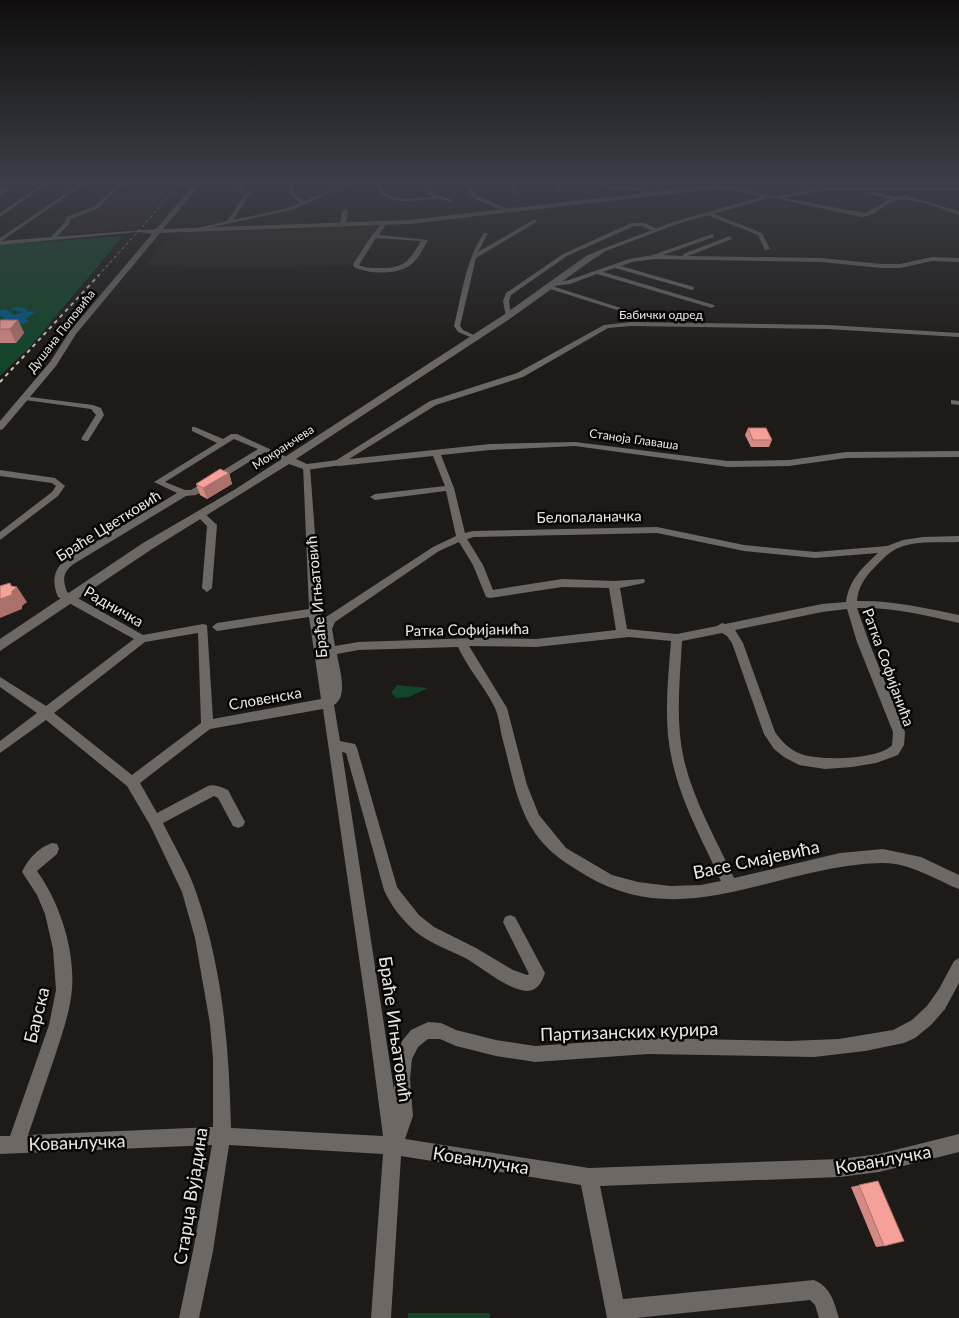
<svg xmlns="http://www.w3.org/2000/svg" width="959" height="1318" viewBox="0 0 959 1318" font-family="Lato,sans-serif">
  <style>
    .built { fill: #2a201a }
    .green { fill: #12452a }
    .water { fill: #015a87 }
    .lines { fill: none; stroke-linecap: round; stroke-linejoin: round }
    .minor { fill: #6e6865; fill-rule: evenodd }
    .tertiary { fill: #6e6865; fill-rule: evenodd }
    .rail-far1 { stroke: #c8c5c3; stroke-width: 1; stroke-dasharray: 3 3; stroke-linecap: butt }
    .rail { stroke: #c8c5c3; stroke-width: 2; stroke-dasharray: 4 4; stroke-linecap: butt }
    .wall { fill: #d38a84 }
    .shaded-wall { fill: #ac706b }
    .building { fill: #f5a099; stroke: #ac706b }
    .labels { text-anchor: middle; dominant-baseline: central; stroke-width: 5; stroke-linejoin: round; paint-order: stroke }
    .far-street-label { font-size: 12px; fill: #ebe8e6; stroke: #070605 }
    .street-label { font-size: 15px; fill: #ebe8e6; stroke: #070605 }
    .near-street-label { font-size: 18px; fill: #ebe8e6; stroke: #070605 }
  </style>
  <rect width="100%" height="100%" fill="#1e1a17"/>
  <path class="built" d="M172,192L136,229L60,235L74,221L72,217L95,210L114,193Z
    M378,226L350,265L260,268L145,266L171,233Z"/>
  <path class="green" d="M123,236L32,345L0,376V245Z
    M397,685L428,688L409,697L396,698L391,693Z
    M408,1313H490V1318H408Z"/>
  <path class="water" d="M15,307L26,308V311L36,312L25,319L29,321L23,324L0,323L4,318L0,315V310L5,309L14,315L24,312L10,309Z"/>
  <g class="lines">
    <path class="minor" d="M46,181H51L0,217V213Z
      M84,181H89L0,242V238Z
      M122,181H126L97,209L71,219L70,223L55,239H51V237L65,222L66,217L93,207Z
      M244,181H248L242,190L251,192L233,220L288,208L300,203L289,193L288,181H292L293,193L305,201L352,181H357L292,210L198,230V228L227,221L246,193L237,191Z
      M376,181H380C381,183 380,186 382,189C388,202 420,198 432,197L425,191L420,181H424L434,194L453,200L450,202C446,201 442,199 438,199C418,198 380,211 376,181Z
      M463,181H467L477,196L512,211L507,212L473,198Z
      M510,181H514L518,194L514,193Z
      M553,181H557L562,192H558Z
      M601,181H605L610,187L641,188L653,194L649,195L640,190L609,189Z
      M823,188H959V190H823L784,198L865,213L890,199L869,194L871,192L894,197L905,196L959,211V215C944,210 911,196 897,200C884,204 875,217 861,217L761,195L763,194L777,196Z
      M345,209L348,211L346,225L343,227L340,225L342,211Z
      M709,212L762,233L770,249L765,250L758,235L707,215Z
      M533,220L538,221L476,258L460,326L463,330L478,337L475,339L458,332L454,326C462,294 465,261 484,233H488L478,252Z
      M383,222L386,224L379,235L428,240C423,249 418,260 409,266C395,275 368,274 354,267L353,264L372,235ZM376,238L421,241C409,262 403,269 378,268C372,268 365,268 359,265Z
      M631,223H645L658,230L655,232L642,226H634L567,256L511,295L509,301L511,316L506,317L503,301L506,293L563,254Z
      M712,234L714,237L663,255L683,256V254L730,236L732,239L688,256L821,258L882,264H900L932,257L959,258V262L932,261L900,268H882L821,262L655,259L632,262L621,266L694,287V289L692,290L615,268L603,272L714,305L715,306L712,308L597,274L570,284L553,286L550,284L569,280L629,259L653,255Z
      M549,285L624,309L625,310L620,311L547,288L546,287Z
      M631,322L828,325L959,333V337L828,329L631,326L608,328L523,377L436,405L349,459L490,444L575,442L728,461L789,460L846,452L959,451V457L846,458L789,466L728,467L575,446L490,450L441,455L454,488L465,533L473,531L657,527L744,545L815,552L887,546L903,540L923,537L959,536V542C938,543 909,539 891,552C885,556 879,563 874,568C864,578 858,588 857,601C891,600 925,608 959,615V623C925,615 892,607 857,608L869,642L905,732L904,745L898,755L876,763L852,767L825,769L799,765L784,757L774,749L764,734L732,643L727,636L722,633L682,641C680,680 675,721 684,760C694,802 716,839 734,878L840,853L883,849L921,857L959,875V889C934,879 909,862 881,863C779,865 685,934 587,876C566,863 550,854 535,833C516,806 511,769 502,737C500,728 499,717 495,708C485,687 468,669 458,647L358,650L337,654C339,669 349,695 334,705L340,741L355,744L357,748L397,887L403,895L419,915L434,927L476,948L513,970L527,975L529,974L503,922L505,917L510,915L515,917L545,973C542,982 538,990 528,991C509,991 483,968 467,959C450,950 431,944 416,932C403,921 391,906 384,890L346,753L342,752L394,1090V1066L402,1041L411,1030L428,1022L441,1023L456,1030L496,1040L535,1046L648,1038L789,1041L839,1039L893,1030L912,1020L927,1006L939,989L954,961L959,958V983L945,1009L931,1025L915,1038L904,1043L865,1051L814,1057L648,1054L535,1062L496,1056L456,1046L440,1039H428L418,1047L412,1059L410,1079L413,1116L405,1139L589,1168L840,1159L879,1154L959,1134V1152L879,1172L840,1177L600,1186L623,1299L814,1280C831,1287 834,1302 839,1318H819L815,1305L810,1300L636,1318H607L581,1185L401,1156L391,1318H371L383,1154L229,1145L213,1251L199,1318H179L193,1251L212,1145L0,1154V1136H10L49,1025L56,990L53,949L45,914L37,895L22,872C27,860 39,847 52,843L57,844L59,849L57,854L37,871C60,903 75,950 72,989C70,1013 61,1037 54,1059C45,1084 37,1110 28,1135L213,1127V1059L210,1024L195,938L182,892L150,825L127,786L46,720L0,753V741L37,713L0,687V677L46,706L134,639L58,597C52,582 53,571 64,561L177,493L154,482L217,443L192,431V427H195L223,439L231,434H237L291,459L287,462L284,461L265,452L196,495L186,496L72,565C62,574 63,580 67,592L143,635L203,624L207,625L213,719L321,699L309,617L217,631L212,627L217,623L309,609L303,465L306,464L310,467L322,628L326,617L433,547L456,536L446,491L375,500L370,497L375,494L445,486L433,456L339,466L335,465V461L430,401L517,373L604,325ZM234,439L258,449L191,490H185L165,482ZM657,533L744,551L815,558L878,553C862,568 849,580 846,602L822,604L725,624L722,623L717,626L677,634L627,629L620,588L644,583L645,581L644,579L614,581L562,579L493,590L483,565L467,539L474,537ZM459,542L473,565L486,597L490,598L562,587L609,588L616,630L536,639L476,638L358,642L335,646L332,629L335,622L439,551ZM847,609L857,642L893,732L892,745C879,760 819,761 801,754C790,750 782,742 775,732L743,643L735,630L822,612ZM198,633L201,723L132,775L54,713L145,642ZM629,637L671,641C668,681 663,721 672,760C681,803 703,841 721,881L701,885L670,886L638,882L612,875L566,848L539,815L527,785L507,708L469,646L536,647ZM323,709L367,1013L383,1136L231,1128C229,1047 223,969 196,892C188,868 174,846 163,823L214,796L218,798L233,826L238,828L243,826L245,822L228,790C221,787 215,784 208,786L157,813L140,783L210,729Z
      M22,396L93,405L101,408L104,415L88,441H85L81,439L96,415L91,409L25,400H22Z
      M951,400L959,401V405L951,404Z
      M0,470L55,478L65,486L58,496L0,540V532L52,492L56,486L52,483L0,476Z
      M200,511L203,512L217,525L212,588L207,592L202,588L207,526L195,514Z"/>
    <path class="tertiary" d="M197,181H203L163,229L409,220L713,185L738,187L768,196L765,199L677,224L606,251L592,260L511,318L296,459L307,464L338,460L343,463L342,465L306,470L289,464L152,549L0,651V639L143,543L234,490L505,314L586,256L602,249L673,222L761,197L738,191L713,189L409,224L160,233L76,334L56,366L3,429L0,430V421L50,362L70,331L152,234L139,232L0,245V241L156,229Z"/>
    <path class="rail-far1" d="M98,276L183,181"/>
    <path class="rail" d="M0,382L99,275"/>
  </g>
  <path class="wall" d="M0,320H18L24,333L16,343H0Z
    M748,428L772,440L769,447H751L745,435Z
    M229,473L232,484L207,499L200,495L196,484Z
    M878,1181L884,1246L876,1247L851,1187Z"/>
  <path class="shaded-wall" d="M0,181H6L10,189L0,195Z
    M18,320L24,333L16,343L10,329Z
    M229,473L232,484L207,499L203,488Z
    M10,583L14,589L17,587L27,602L22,606V609L0,618V599L11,586Z"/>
  <path class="building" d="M0,320H18L10,329H0Z
    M748,428H766L772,440H753Z
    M220,469L229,473L203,488L196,484Z
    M10,583L11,586L17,587L12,591V595L0,599V586Z
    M878,1181L904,1241L884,1246L859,1185Z"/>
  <linearGradient id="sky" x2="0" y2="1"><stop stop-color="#100e0d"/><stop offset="0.5" stop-color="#3b3e47"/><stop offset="1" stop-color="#3b3e47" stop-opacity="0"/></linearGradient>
  <rect width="959" height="365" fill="url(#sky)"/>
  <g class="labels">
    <g class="far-street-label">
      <text x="661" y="314">Бабички одред</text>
      <text transform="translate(61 331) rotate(-52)">Душана Поповића</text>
      <text transform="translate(634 439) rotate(8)">Станоја Главаша</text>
      <text transform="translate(283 447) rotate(-33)">Мокрањчева</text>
    </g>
    <g class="street-label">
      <text transform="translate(589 516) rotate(-1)">Белопаланачка</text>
      <text transform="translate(108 525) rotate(-32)">Браће Цветковић</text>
      <text transform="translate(316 597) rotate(-95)">Браће Игњатовић</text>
      <text transform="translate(114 606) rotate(30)">Радничка</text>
      <text transform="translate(467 629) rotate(-1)">Ратка Софијанића</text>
      <text transform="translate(889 667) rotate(70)">Ратка Софијанића</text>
      <text transform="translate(265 698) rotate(-10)">Словенска</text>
    </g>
    <g class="near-street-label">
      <text transform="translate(756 859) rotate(-12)">Васе Смајевића</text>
      <text transform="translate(36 1015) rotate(-76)">Барска</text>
      <text transform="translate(396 1029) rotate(82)">Браће Игњатовић</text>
      <text transform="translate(629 1031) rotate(-2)">Партизанских курира</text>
      <text transform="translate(77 1142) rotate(-2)">Кованлучка</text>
      <text transform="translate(883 1159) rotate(-10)">Кованлучка</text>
      <text transform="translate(481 1160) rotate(9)">Кованлучка</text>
      <text transform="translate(190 1196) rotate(-81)">Старца Вујадина</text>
    </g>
  </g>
</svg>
